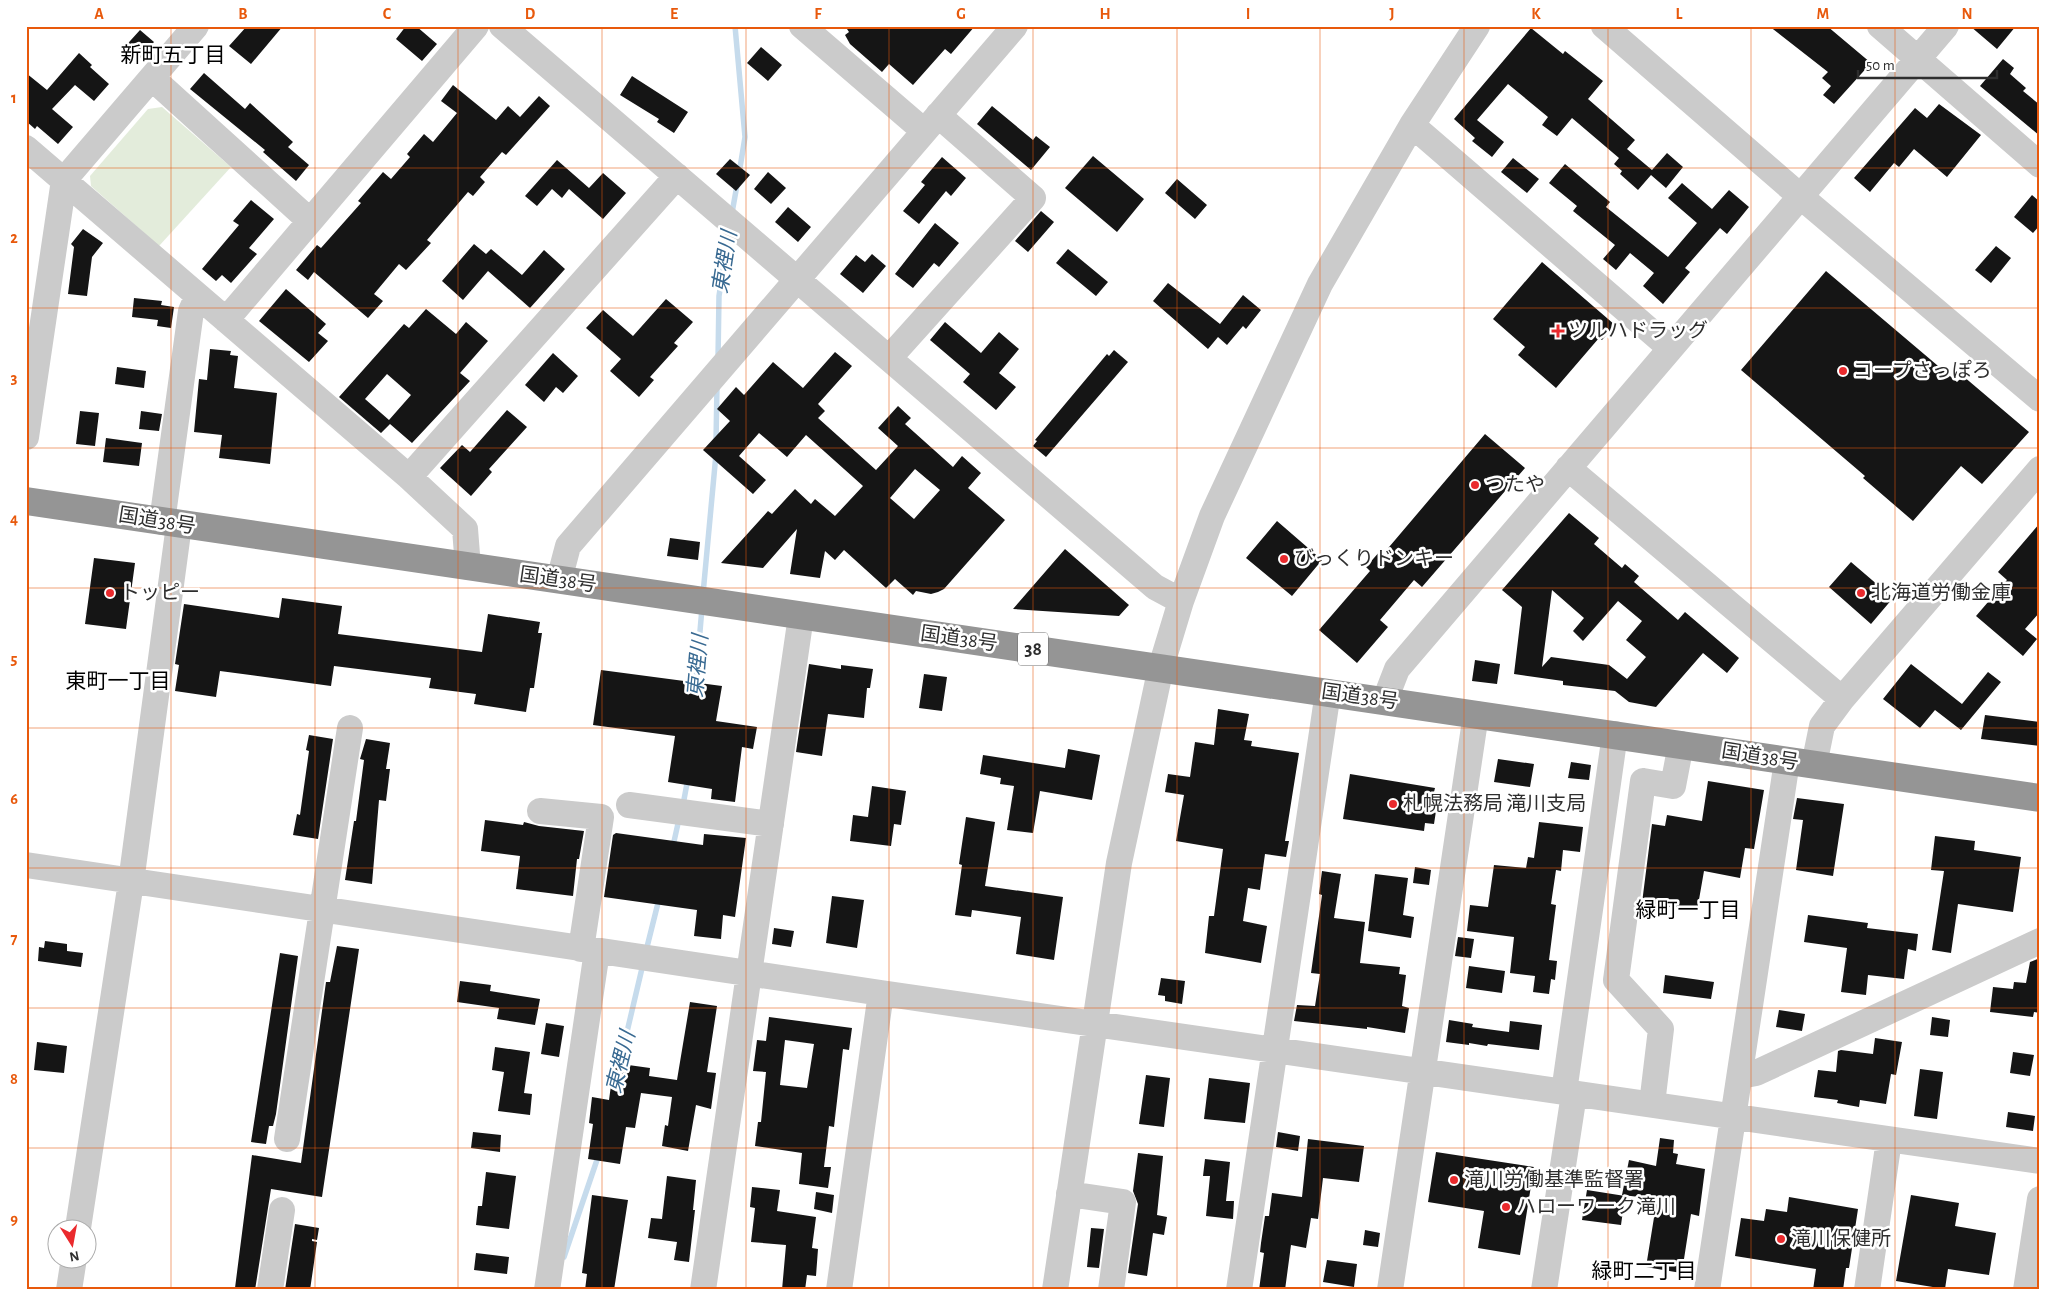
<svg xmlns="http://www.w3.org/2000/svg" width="2066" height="1316" viewBox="0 0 2066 1316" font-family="'Alegreya Sans','Noto Sans JP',sans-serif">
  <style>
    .green { fill: #e3ecdb }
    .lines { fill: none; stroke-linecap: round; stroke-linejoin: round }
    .stream { stroke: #c6dbec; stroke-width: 5.5 }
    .building { fill: #151515; fill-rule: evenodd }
    .minor { stroke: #cbcbcb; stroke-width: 26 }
    .highway { stroke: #959595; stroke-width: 28 }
    .grid { fill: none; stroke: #e8590c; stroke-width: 1; stroke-opacity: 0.55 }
    .poi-dot { fill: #ea2a2d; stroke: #fff; stroke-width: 2 }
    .labels { text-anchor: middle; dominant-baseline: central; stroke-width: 5; stroke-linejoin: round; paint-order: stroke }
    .shield { fill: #fff; stroke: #6d6d6d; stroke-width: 1 }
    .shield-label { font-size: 19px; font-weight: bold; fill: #2e2e2e }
    .poi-label { font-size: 20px; fill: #2e2e2e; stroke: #fff; text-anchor: start }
    .street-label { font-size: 20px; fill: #2e2e2e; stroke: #fff }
    .neighbourhood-label { font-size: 21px; fill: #000; stroke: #fff }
    .water-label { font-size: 21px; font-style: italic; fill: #396a92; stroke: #fff }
    .neatline { fill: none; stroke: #e8590c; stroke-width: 2 }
    .grid-label { font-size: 16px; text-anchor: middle; font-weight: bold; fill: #e8590c }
  </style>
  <rect width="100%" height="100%" fill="#fff"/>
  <path class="green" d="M162,107L231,167L159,246L91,186L90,176L148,109Z"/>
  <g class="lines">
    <path class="stream" d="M735,26L745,137L739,174
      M732,213L737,185
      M718,359L719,296L729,232
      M716,442L717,386
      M703,594L716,454
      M695,689L702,608
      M683,805L688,778
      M673,846L679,819
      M646,951L659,899
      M618,1070L643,964
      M564,1257L599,1154"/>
  </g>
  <path class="building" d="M247,26H283L251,64L229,46Z
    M406,26H416L437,44L422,61L396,39Z
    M845,26H975L951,54L945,49L913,85L889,64L882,72L850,44L845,35L849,32Z
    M1769,26H1827L1871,63L1834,104L1823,95L1831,86L1822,78L1828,72Z
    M1970,26H2016L1997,49Z
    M1531,28L1563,54L1565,51L1603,81L1588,99L1635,140L1627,149L1652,170L1667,153L1683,167L1666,188L1651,175L1638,190L1620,174L1622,171L1614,164L1619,158L1572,118L1557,136L1542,125L1548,117L1508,84L1477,120L1504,142L1492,157L1472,141L1475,138L1454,119Z
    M140,30L154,42L135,64L121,51Z
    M761,47L782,65L768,81L747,63Z
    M79,53L92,65L90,67L109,84L94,101L75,85L52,109L73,127L58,144L37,126L35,129L26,121V73L47,90Z
    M2003,59L2014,68L2010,74L2026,88L2023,91L2040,105V136L1980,86Z
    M204,73L245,109L250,103L293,142L288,147L309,165L296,181L263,152L265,150L190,89Z
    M632,76L688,112L674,133L657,122L659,119L620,95Z
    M453,85L496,120L508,106L520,117L539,96L550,106L506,155L502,152L480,177L485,182L473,196L468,192L427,240L431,243L406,270L399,264L374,294L383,301L368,318L314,272L308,280L296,270L317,245L321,248L361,203L358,201L383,172L391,179L410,157L407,154L424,134L433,142L457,113L441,101Z
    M1939,104L1981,135L1947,177L1914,149L1899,167L1894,163L1870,192L1854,178L1915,108L1927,118Z
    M992,106L1033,140L1036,136L1050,147L1031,170L977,124Z
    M1093,156L1144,199L1117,232L1065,188Z
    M942,157L966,178L951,196L946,191L919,224L903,211L925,185L921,182Z
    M1513,158L1539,179L1527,193L1501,172Z
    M730,159L750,175L736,191L716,174Z
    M557,160L589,188L603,173L626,193L603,219L569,189L562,198L552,189L537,206L525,196Z
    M1565,164L1610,202L1606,207L1668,257L1697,223L1668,198L1682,183L1712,209L1729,190L1749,207L1727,234L1720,228L1685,268L1690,272L1663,304L1643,286L1654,273L1630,253L1616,270L1603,259L1615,245L1573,211L1577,206L1549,183Z
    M768,172L786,188L771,204L754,189Z
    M1177,179L1207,205L1195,219L1165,193Z
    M2032,195L2040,202V225L2033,233L2014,217Z
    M251,200L274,219L249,248L257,254L231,283L222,275L216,281L202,269L239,225L233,221Z
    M788,207L811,227L798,242L775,222Z
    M1041,211L1054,222L1028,252L1015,241Z
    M935,223L959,243L939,267L934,263L913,288L895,274Z
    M83,229L103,243L92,257L87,296L68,294L74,247L71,244Z
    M474,244L486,254L491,249L522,275L544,250L565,269L530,308L488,271L463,300L442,281Z
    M1996,246L2011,258L1991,283L1975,270Z
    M1068,249L1108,282L1096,296L1056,263Z
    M872,254L886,266L863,293L840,274L856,255L865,262Z
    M1542,262L1615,325L1602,340L1599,338L1556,388L1518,355L1525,347L1493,319Z
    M1826,271L1957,382L1963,376L2029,432L1982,484L1961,466L1913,521L1863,478L1865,476L1741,370Z
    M1168,283L1220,324L1243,295L1261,310L1246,329L1243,326L1227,345L1218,337L1208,349L1153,301Z
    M286,289L326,324L318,333L328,341L309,362L259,321Z
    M134,298L162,301L161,305L174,307L171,328L157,326L158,320L132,317Z
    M666,299L693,322L674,343L678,346L650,377L654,380L639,397L610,371L621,359L586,328L603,310L633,336Z
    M426,309L456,334L466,322L488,341L460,373L470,381L412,443L390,424L381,433L339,397L404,324L409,328ZM387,374L411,395L389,420L365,399Z
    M945,322L981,353L999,332L1019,349L999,373L1016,387L996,410L963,382L970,374L930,340Z
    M210,349L231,351L230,355L238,356L234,388L277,393L270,464L219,458L222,435L194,432L199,379L207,380Z
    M1114,350L1128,362L1046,457L1033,446L1037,441L1035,440L1107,354L1109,356Z
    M835,352L852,366L818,404L825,411L818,418L876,470L898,446L878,428L898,406L911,418L905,424L953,467L962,456L981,473L968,488L1005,520L944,589L938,592L931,594L916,591L913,595L895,579L886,588L844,550L835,560L825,551L820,578L790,574L797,529L763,568L721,563L768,511L772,514L795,489L811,504L815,499L835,516L863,486L806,435L787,457L759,433L739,456L766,480L753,494L703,450L730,421L717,409L736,387L744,395L773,362L803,388ZM915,469L940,490L914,519L890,498Z
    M553,353L578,376L563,393L556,387L544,402L525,385Z
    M117,367L146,371L144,388L115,384Z
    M507,410L527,427L489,469L492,472L471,496L440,468L462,445L470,452Z
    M80,411L99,413L95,446L76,444Z
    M141,411L162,414L159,431L139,429Z
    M1485,434L1525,468L1422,587L1414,580L1380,620L1388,627L1357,663L1319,630L1370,571L1366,567L1381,550L1384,553Z
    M106,438L142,443L139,466L103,462Z
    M1569,513L1599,538L1594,544L1622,568L1625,564L1639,576L1634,582L1678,620L1685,612L1739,658L1727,673L1703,653L1656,707L1629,702L1615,691L1563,685V681L1514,674L1522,607L1502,590ZM1552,590L1584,618L1573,631L1583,641L1618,601L1642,621L1626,640L1646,657L1627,679L1609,665L1551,657L1542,667Z
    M1277,521L1322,560L1292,596L1246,558Z
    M2040,523V612L2025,629L2037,639L2023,656L1976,616L2007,580L1998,572Z
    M670,538L700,542L698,560L667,556Z
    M1065,549L1129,605L1119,616L1013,609Z
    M94,558L135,563L126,629L85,624Z
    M1851,562L1893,598L1871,624L1829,587Z
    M282,598L342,606L338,634L482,652L488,614L540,622L538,633H542L534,688H530L526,712L474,704L476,694L429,688L431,678L334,666L331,686L220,671L216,697L175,691L179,665L175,664L184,604L279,618Z
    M1475,660L1500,664L1497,684L1472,681Z
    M809,664L841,669V665L873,669L870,688H867L864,718L828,714L822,756L796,752Z
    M1911,664L1962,704L1988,672L2001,682L1961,730L1935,710L1920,728L1883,699Z
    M601,670L722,686L716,721L757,727L753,749L742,747L735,802L711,799L712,789L668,782L675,736L593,725Z
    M924,674L947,677L942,711L919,708Z
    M1218,709L1249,714L1244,740L1252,741L1251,746L1299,753L1285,841H1289L1286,857L1265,854L1260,890L1248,888L1243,921L1267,926L1261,963L1205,953L1209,916H1214L1223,849L1176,841L1184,795L1165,792L1168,774L1190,777L1195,742L1214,745Z
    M1985,715L2040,722V746L1981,739Z
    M309,735L333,739L318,839L293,835L297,814L300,815L309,751L306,750Z
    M366,739L390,743L386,769H390L386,801L379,800L372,884L345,880L354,821H356L364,760L360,759Z
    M1068,749L1100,755L1092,800L1040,791L1033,833L1007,830L1014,786L1000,784L1001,778L980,774L983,755L1065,768Z
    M1498,759L1534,764L1530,787L1494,782Z
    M1571,762L1591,765L1589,780L1568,778Z
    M1350,774L1435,788L1433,796L1442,797L1440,811H1436L1434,824L1425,823L1424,831L1343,819Z
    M1708,781L1764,790L1754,849L1745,848L1740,878L1704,871L1697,911L1642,903L1652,824L1665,826L1667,815L1702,821Z
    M872,786L906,791L901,825L894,824L891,846L850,841L853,815L868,817Z
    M1797,798L1844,804L1833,876L1796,870L1803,820L1793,819Z
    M966,817L995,822L985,886L1063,897L1054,960L1016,954L1021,917L972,910L971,917L955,915L962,865L959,864Z
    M485,820L523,825L524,822L539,826L584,831L579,859H577L573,896L516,889L520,856L481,851Z
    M1539,822L1583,827L1580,852L1563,850L1561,871L1556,870L1551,904L1556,905L1549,960L1557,961L1555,980L1551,979L1549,994L1533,992L1535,976L1510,973L1514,937L1467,931L1470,905L1488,907L1494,865L1526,868L1528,857L1534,858Z
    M616,833L703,845L704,834L746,838L735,917L723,915L721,939L694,936L697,910L604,897L613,835Z
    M1935,836L1975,841L1974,850L2021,857L2013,912L1958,904L1951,953L1932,950L1944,871L1931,870Z
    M1415,867L1431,870L1429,885L1413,883Z
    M1322,871L1341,874L1334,918L1365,922L1360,963L1400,967L1399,974L1406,975L1402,1006L1409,1008L1405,1033L1367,1027V1029L1294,1021L1297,1005L1315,1006L1320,974L1311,973L1322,895L1319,894Z
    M1375,874L1408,878L1403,915L1414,917L1411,938L1368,931Z
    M832,896L864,900L857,948L826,943Z
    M1808,915L1868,923L1867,928L1918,934L1916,951L1908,949L1904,979L1868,975L1866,995L1841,992L1847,948L1804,942Z
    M774,928L794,931L791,947L772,944Z
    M1458,937L1474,939L1471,958L1455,956Z
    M45,941L67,944V951L83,953L81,967L38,961L39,947L44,948Z
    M337,946L359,949L322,1197L271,1189L255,1290L235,1288L252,1155L301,1163L326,982H330Z
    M280,953L298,956L276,1114L273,1126H269L266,1144L251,1142Z
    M2040,958V1013L2034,1012L2033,1017L1990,1012L1993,987L2013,989L2014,982L2026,983L2030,962Z
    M1469,966L1505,971L1502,993L1466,988Z
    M1665,975L1714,982L1711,999L1663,993Z
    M1161,978L1185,981L1182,1004L1165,1001V996L1158,995Z
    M460,981L491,985L490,991L540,999L535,1025L497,1019L499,1008L457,1002Z
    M690,1002L717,1006L707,1072L716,1073L711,1109L696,1105L688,1151L662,1146L665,1125L668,1126L672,1097L641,1093L635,1128L626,1127L620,1164L588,1159L593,1124L589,1123L592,1097L609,1100L614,1063L650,1068L649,1076L677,1080Z
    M1779,1010L1805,1014L1802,1031L1776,1027Z
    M769,1017L852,1028L849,1050L843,1049L834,1127L829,1126L824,1167H831L828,1188L799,1184L802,1153L755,1146L758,1122H761L766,1072L753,1071L757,1040L766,1041ZM785,1040L814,1044L807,1088L780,1085Z
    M1932,1017L1950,1020L1948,1037L1930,1035Z
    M1449,1020L1473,1024L1472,1027L1509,1032L1510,1021L1542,1025L1539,1050L1488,1044L1487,1046L1469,1043V1045L1446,1042Z
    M546,1023L564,1026L559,1057L541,1054Z
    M1875,1038L1902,1042L1896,1075L1891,1074L1886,1104L1860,1100L1859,1107L1837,1103L1838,1100L1814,1097L1818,1070L1836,1072L1838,1051L1841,1050L1873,1054Z
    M37,1042L67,1046L64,1073L34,1070Z
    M495,1047L530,1052L524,1093L532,1094L530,1115L498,1111L504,1072L492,1070Z
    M2013,1052L2034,1055L2030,1076L2010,1073Z
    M1920,1069L1943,1072L1937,1119L1914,1116Z
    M1146,1075L1170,1078L1164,1127L1139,1124Z
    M1209,1078L1250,1083L1245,1123L1204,1119Z
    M2008,1112L2035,1116L2033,1131L2006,1127Z
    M473,1132L501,1135L500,1152L471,1148Z
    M1278,1132L1300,1136L1298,1151L1276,1147Z
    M1660,1138L1674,1140L1673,1153L1678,1154L1676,1164L1705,1169L1699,1216L1691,1214L1684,1259L1690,1260L1687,1274L1646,1267L1657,1199L1622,1195L1629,1160L1656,1166Z
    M1308,1139L1364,1146L1359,1182L1323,1178L1318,1219L1311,1218L1306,1248L1291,1245L1285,1290H1259L1264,1253L1260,1252L1261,1243L1265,1216H1269L1272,1193L1302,1197Z
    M1436,1152L1534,1167L1520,1255L1478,1248L1484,1211L1428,1202Z
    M1138,1153L1163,1156L1157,1215L1167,1217L1164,1235L1153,1233L1147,1276L1128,1273L1138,1204L1133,1191Z
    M1205,1159L1230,1162L1226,1201H1234L1233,1219L1206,1216L1210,1176H1203Z
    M486,1172L516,1176L509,1229L476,1225L478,1206H482Z
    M667,1176L696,1180L693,1210H695L689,1262L674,1260L677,1242L648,1238L651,1218L662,1219Z
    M752,1187L780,1190L777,1211L816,1217L812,1248L818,1249L816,1276L807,1275L805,1290H782L786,1245L751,1242L755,1208L750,1207Z
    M1587,1190L1625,1196L1621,1225L1582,1220Z
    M816,1192L834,1195L832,1213L814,1209Z
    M592,1195L628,1200L614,1290H585L587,1274L582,1273Z
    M1911,1195L1959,1203L1955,1226L1996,1233L1989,1275L1948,1269L1945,1289L1896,1281Z
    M1789,1197L1858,1209L1849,1268H1846L1843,1290H1813L1816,1269L1735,1256L1741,1218L1764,1221L1766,1209L1787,1212Z
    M295,1224L319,1228L317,1240L312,1239V1241L317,1242L310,1290H285Z
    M1091,1228L1104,1229L1099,1268L1087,1267Z
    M1365,1230L1380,1233L1378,1247L1363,1245Z
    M476,1253L509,1257L507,1274L474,1270Z
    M1327,1260L1357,1264L1354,1287L1323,1282Z"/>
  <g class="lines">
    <path class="minor" d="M502,26L1155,587L1181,601
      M802,26L924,131
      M1604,26L1800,196L2040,399
      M1880,26L2040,165
      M152,78L310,221
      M1412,125L1670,348
      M26,148L409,477L465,529L468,567
      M226,320L476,26
      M890,357L1033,198L938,115
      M26,437L64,180L196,26
      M1568,468L1842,699
      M409,477L677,176
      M162,522L191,311L197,297
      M559,580L568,546L1015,26
      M1385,700L1397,669L1946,26
      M1814,765L1822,726L1842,699L2040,469
      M629,805L771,824
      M540,811L601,817L581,949
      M26,865L881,993L2040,1161
      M1740,1076L1756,1073L2040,941
      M1564,1092L1615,734
      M1652,1104L1661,1029L1616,980L1643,781L1673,786L1681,744
      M287,1139L350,728
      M1069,1194L1123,1202L1111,1290
      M78,1228L131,882L179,525
      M69,1290L74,1258
      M270,1290L282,1210
      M547,1290L597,951
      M703,1290L801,616
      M839,1290L881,993
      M1055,1290L1119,863L1161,667L1181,601L1212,516L1320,284L1412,125L1477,26
      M1239,1290L1328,692
      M1390,1290L1476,714
      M1544,1290L1574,1094
      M1707,1290L1787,761
      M1867,1290L1889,1140
      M2026,1290L2040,1199"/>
    <path class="highway" d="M26,501L2040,798"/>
  </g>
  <path class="grid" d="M171,26V1290M315,26V1290M458,26V1290M602,26V1290M746,26V1290M889,26V1290M1033,26V1290M1177,26V1290M1320,26V1290M1464,26V1290M1608,26V1290M1751,26V1290M1895,26V1290M26,168H2040M26,308H2040M26,448H2040M26,588H2040M26,728H2040M26,868H2040M26,1008H2040M26,1148H2040"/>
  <g class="poi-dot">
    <path d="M1555.5 323.5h5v5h5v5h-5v5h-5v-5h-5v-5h5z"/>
    <circle cx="1843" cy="371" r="5"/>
    <circle cx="1475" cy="485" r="5"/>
    <circle cx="1284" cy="559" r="5"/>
    <circle cx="110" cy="593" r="5"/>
    <circle cx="1861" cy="593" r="5"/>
    <circle cx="1393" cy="804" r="5"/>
    <circle cx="1454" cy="1180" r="5"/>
    <circle cx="1506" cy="1207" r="5"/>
    <circle cx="1781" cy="1239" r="5"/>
  </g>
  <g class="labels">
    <rect class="shield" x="1018" y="632.5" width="30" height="33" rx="4"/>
    <g class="shield-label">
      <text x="1033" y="649">38</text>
    </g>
    <g class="poi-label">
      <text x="1568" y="331">ツルハドラッグ</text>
      <text x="1853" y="371">コープさっぽろ</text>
      <text x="1485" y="485">つたや</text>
      <text x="1294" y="559">びっくりドンキー</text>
      <text x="120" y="593">トッピー</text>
      <text x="1871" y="593">北海道労働金庫</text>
      <text x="1403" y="804">札幌法務局 滝川支局</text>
      <text x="1464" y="1180">滝川労働基準監督署</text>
      <text x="1516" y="1207">ハローワーク滝川</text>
      <text x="1791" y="1239">滝川保健所</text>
    </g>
    <g class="street-label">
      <text transform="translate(157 521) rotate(9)">国道38号</text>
      <text transform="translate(558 580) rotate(8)">国道38号</text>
      <text transform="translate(959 639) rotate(8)">国道38号</text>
      <text transform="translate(1360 697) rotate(8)">国道38号</text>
      <text transform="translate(1760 757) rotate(9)">国道38号</text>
    </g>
    <g class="neighbourhood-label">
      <text x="173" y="55">新町五丁目</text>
      <text x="118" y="681">東町一丁目</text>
      <text x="1688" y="910">緑町一丁目</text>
      <text x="1644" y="1271">緑町二丁目</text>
    </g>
    <g class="water-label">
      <text transform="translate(725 262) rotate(-81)">東裡川</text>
      <text transform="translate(698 666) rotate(-85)">東裡川</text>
      <text transform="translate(621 1062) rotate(-76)">東裡川</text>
    </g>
  </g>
  <rect width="2066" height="1316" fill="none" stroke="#ffffff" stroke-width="55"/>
  <g transform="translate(72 1244) rotate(169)"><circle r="24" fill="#ffffff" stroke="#ababab"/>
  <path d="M0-4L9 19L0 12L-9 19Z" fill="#ea2a2d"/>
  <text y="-8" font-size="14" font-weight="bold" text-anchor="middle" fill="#2e2e2e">N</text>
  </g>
  <path d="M1858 70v8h139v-8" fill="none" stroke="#2e2e2e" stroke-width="2.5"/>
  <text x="1866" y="70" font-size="15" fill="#2e2e2e" stroke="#ffffff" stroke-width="4" paint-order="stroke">50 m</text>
  <rect x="28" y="28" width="2010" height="1260" class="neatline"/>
  <g class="grid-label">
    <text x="99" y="19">A</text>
    <text x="243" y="19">B</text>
    <text x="387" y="19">C</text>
    <text x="530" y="19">D</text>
    <text x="674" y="19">E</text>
    <text x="818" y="19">F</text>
    <text x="961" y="19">G</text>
    <text x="1105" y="19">H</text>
    <text x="1248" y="19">I</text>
    <text x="1392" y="19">J</text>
    <text x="1536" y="19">K</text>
    <text x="1679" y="19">L</text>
    <text x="1823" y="19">M</text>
    <text x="1967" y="19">N</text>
    <text x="14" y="103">1</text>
    <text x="14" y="243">2</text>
    <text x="14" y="383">3</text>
    <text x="14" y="524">4</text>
    <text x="14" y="664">5</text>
    <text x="14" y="804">6</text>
    <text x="14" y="944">7</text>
    <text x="14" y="1084">8</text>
    <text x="14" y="1224">9</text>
  </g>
</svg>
